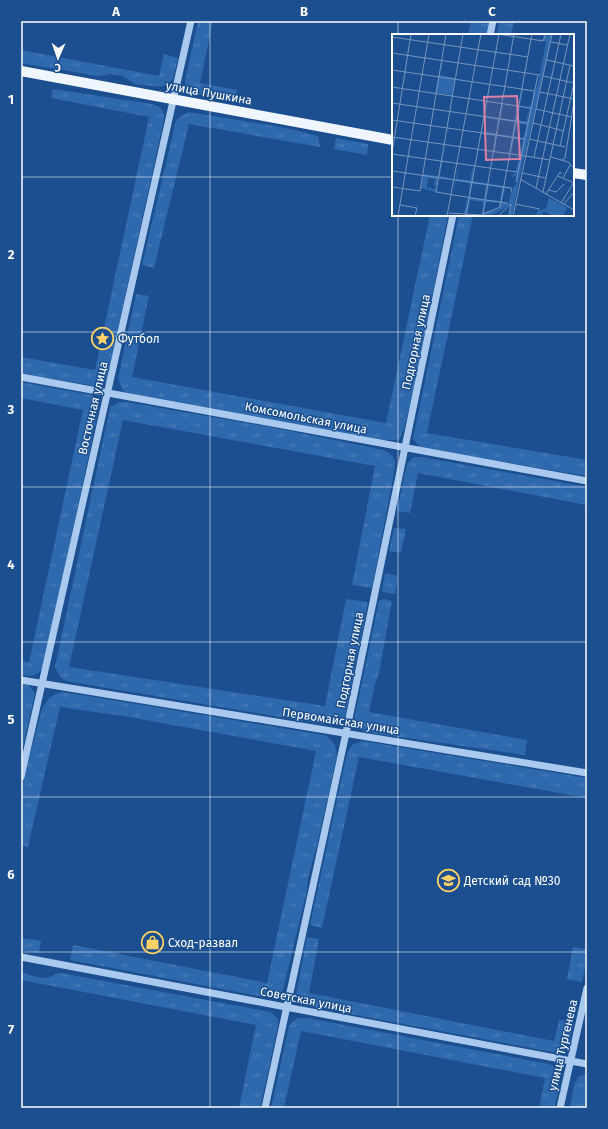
<svg xmlns="http://www.w3.org/2000/svg" width="608" height="1129" viewBox="0 0 608 1129" font-family="'Fira Sans',sans-serif">
  <style>
    .grass { fill: url(#grass-tufts) }
    .lines { fill: none; stroke-linecap: round; stroke-linejoin: round }
    .minor { stroke: #a9c9ee; stroke-width: 7 }
    .major { stroke: #f0f6ff; stroke-width: 10 }
    .grid { fill: none; stroke: #fff; stroke-width: 1; stroke-opacity: 0.55 }
    .labels { text-anchor: middle; dominant-baseline: central; stroke-width: 3; stroke-linejoin: round; paint-order: stroke }
    .street-label { font-size: 12px; fill: #fff; stroke: #1b4f8f }
    .poi-label { font-size: 12px; fill: #fff; stroke: #1b4f8f; text-anchor: start }
    .inset-road { fill: none; stroke: #7695bc; stroke-width: 1 }
    .view { fill: #dd80a5; fill-opacity: 0.15; stroke: #dd80a5; stroke-width: 2 }
    .inset-edge { fill: none; stroke: #fff; stroke-width: 2 }
    .neatline { fill: none; stroke: #fff; stroke-width: 1.5 }
    .grid-label { font-size: 13px; text-anchor: middle; font-weight: bold; fill: #fff }
  </style>
  <defs>
    <pattern id="grass-tufts" width="24" height="20" patternUnits="userSpaceOnUse"><rect width="24" height="20" fill="#2e69ad"/><path d="M3 7l-1-3M5 7V3M7 7l1-3M15 17l-1-3M17 17v-4M19 17l1-3" fill="none" stroke="#4d80b9"/></pattern>
  </defs>
  <rect width="100%" height="100%" fill="#1b4f8f"/>
  <path class="grass" d="M198,21H213L200,83L237,90L234,102L194,93C188,91 186,87 185,81Z
    M471,21H490L487,35H468Z
    M499,21H514L511,35H497Z
    M21,50L159,76L164,54L178,58L173,79L168,84L160,87L135,84L123,76L111,74L98,76L21,63Z
    M53,89L152,104C160,106 165,111 164,119L107,379L104,384L96,386L21,374V357L95,370L149,117L51,98Z
    M189,112L286,128L318,136L320,147L189,124L154,268L142,265L176,121L179,117Z
    M336,138L368,144L367,155L334,149Z
    M430,215H448L412,398L403,431L399,440H383L128,393L123,391L118,379L136,294L149,296L132,377L386,423Z
    M459,215H473L427,433L587,460V476L421,448L413,439Z
    M21,382L91,395L97,399L99,406L48,648C43,666 44,679 21,675V661L29,662L83,410L21,398Z
    M119,402H127L275,428L379,449C389,452 396,455 395,467L372,588L352,585L375,466L123,420L69,667L325,706L346,599L368,602L345,716C338,725 333,725 322,724L66,681L60,677L55,667L110,407Z
    M413,457H421L587,487V505L418,473L410,513L397,511L407,464Z
    M394,528L406,529L401,553L389,551Z
    M385,573L398,576L395,594L382,592Z
    M383,599L392,601L379,673L375,684L369,712L527,740L525,755L365,732L358,728L354,720L379,601Z
    M21,683L28,685L35,693L23,747H21Z
    M63,692L324,735C334,740 336,745 337,756L317,845L308,878L307,890L283,990C279,998 272,998 264,997L70,960L73,945L267,983L316,751L123,716L60,707L28,847L21,845V790L42,709C48,699 51,694 63,692Z
    M362,741L587,778V798L359,757L322,928L310,925L347,753L353,744Z
    M307,937L319,939L309,993L554,1041L559,1020L574,1022L569,1044L561,1052H552L302,1005L300,1003L296,995Z
    M21,938L41,941L39,953L21,950Z
    M573,947L587,949V957L582,982L567,979Z
    M21,971C27,975 39,978 46,978C51,978 55,973 61,973L271,1012L278,1019V1026L260,1108H239L256,1025L21,980Z
    M298,1018H307L549,1064C567,1071 557,1094 554,1108H539L545,1078L301,1031L284,1108H271L289,1026L292,1022Z
    M587,1074V1097L584,1108H570L574,1084L579,1076Z"/>
  <g class="lines">
    <path class="minor" d="M490,35L493,21
      M21,377L587,481
      M21,680L587,773
      M21,777L191,21
      M21,957L587,1064
      M265,1108L346,733L453,215
      M560,1108L587,988"/>
    <path class="major" d="M21,71L393,140
      M573,173L587,175"/>
  </g>
  <path class="grid" d="M210,21V1108M398,21V35M21,177H393M573,177H587M398,215V1108M21,332H587M21,487H587M21,642H587M21,797H587M21,952H587"/>
  <defs>
    <symbol id="sight-ring" viewBox="-11 -11 22 22"><circle r="9.5" fill="#1b4f8f" stroke="#ffd166" stroke-width="1.5"/><path d="M0-6L1.8-2.2L6-1.7L2.9 1.2L3.7 5.4L0 3.3L-3.7 5.4L-2.9 1.2L-6-1.7L-1.8-2.2Z" fill="#ffd166"/></symbol>
    <symbol id="school-ring" viewBox="-11 -11 22 22"><circle r="9.5" fill="#1b4f8f" stroke="#ffd166" stroke-width="1.5"/><path d="M0-5L7-2L0 1L-7-2ZM-4 1L0 2.5L4 1V4Q0 6-4 4Z" fill="#ffd166"/></symbol>
    <symbol id="shop-ring" viewBox="-11 -11 22 22"><circle r="9.5" fill="#1b4f8f" stroke="#ffd166" stroke-width="1.5"/><path d="M-5-2.5h2.3a2.7 3.5 0 0 1 5.4 0H5L5.5 6h-11ZM-1.5-2.5h3a1.5 2.3 0 0 0-3 0Z" fill="#ffd166"/></symbol>
  </defs>
  <g fill-rule="evenodd">
    <use href="#sight-ring" x="90" y="326" width="25" height="25"/>
    <use href="#school-ring" x="436" y="868" width="25" height="25"/>
    <use href="#shop-ring" x="140" y="930" width="25" height="25"/>
  </g>
  <g class="labels">
    <g class="street-label">
      <text transform="translate(209 93) rotate(10)">улица Пушкина</text>
      <text transform="translate(416 342) rotate(-78)">Подгорная улица</text>
      <text transform="translate(93 408) rotate(-77)">Восточная улица</text>
      <text transform="translate(306 418) rotate(11)">Комсомольская улица</text>
      <text transform="translate(350 660) rotate(-79)">Подгорная улица</text>
      <text transform="translate(341 721) rotate(9)">Первомайская улица</text>
      <text transform="translate(306 1000) rotate(11)">Советская улица</text>
      <text transform="translate(563 1045) rotate(-77)">улица Тургенева</text>
    </g>
    <g class="poi-label">
      <text x="118" y="339">Футбол</text>
      <text x="464" y="881">Детский сад №30</text>
      <text x="168" y="943">Сход-развал</text>
    </g>
  </g>
  <g transform="translate(392 34)">
    <rect width="182" height="182" fill="#1b4f8f"/>
    <path d="M152,0L153,3L160,0L133,121L129,120L131,114L128,120H125L128,118L131,106L122,105L119,119L125,120L118,119L119,113L117,119L110,118H117L119,104L105,102L103,116L106,118L102,117V112L101,117L98,116H101L103,102L89,100L86,115L88,99H93L89,98L91,87L90,97L103,99L105,97L106,86L92,83L93,75V82L106,84L110,70L122,72L111,71L109,84L123,86L124,72L138,74L136,87L142,61L141,58L131,56L128,71L138,73L141,63L139,73L127,71L130,55L143,58L146,50L154,8L146,5L151,6ZM128,73L137,75L134,88L126,86ZM108,86L122,88L120,102L106,100L105,92ZM125,88L135,92L131,104L122,102ZM50,28H53H51L48,41L63,44L60,61L32,57L43,58ZM53,112L48,142L63,145L46,144L45,152L42,151L43,145L36,144L35,154L39,153L40,156L44,154V158L29,154L32,140L46,142ZM118,121L128,122L127,130L129,122H132L120,182H118L119,170L102,180L90,182L91,168L78,166L75,180L82,182H75L72,179L75,165L61,163L76,165L78,149L64,147L61,158L67,130L65,145L78,146L81,132V147L121,154L125,149L124,141L120,144L121,140H123L127,122ZM80,150L94,151L92,165L78,163ZM97,152L110,154L108,167L94,165ZM113,154L121,155L116,169L110,168ZM94,168L107,169V175L92,178ZM169,170L175,174L171,182H161Z" fill="#2e69ad" fill-rule="evenodd"/>
    <path d="M157,164L169,170L167,175L161,182L151,177L150,182L148,180L144,182L146,175L148,177L154,174Z" fill="#2e69ad"/>
    <path class="inset-road" d="M71,0L44,158L92,166M106,0L151,7L154,0M0,3L136,23M159,8L175,11M0,19L33,24M33,24L148,41M155,26L182,32M0,36L143,57M151,42L182,49M0,53L139,74M148,58L182,65M0,69L136,89M144,75L179,83M0,86L132,105M141,89L172,97M0,103L133,122M137,105L173,113M168,112L182,49M1,113L19,0M0,120L125,138M133,122L158,126M142,123L169,0M159,123L176,128L182,134M170,126L173,124L182,68M0,137L119,154L120,159M130,139L154,144M166,142L182,149M171,144L178,131M128,145L182,176M124,148L146,41M0,153L28,157L54,0M144,154L178,0M157,156L164,158L172,150M151,158L178,31M154,160L168,138L170,140M93,166L122,0M93,166L115,169M169,169L182,148M123,170L148,175M172,170L182,158M8,171L25,174L23,182M57,179L89,181L108,173L140,0M91,180L93,167M74,181L107,0M6,182L37,0M55,182L89,0M106,182L119,170M117,182L119,170M121,182L160,0"/>
    <path class="view" d="M125,62L128,125L94,126L92,63Z"/>
    <rect width="182" height="182" class="inset-edge"/>
  </g>
  <rect width="608" height="1129" fill="none" stroke="#1b4f8f" stroke-width="44"/>
  <g transform="translate(58 58) rotate(182)" stroke="#1b4f8f" stroke-width="3" paint-order="stroke">
  <path d="M0-3L7 15L0 10L-7 15Z" fill="#ffffff"/>
  <text y="-6" font-size="11" font-weight="bold" text-anchor="middle" fill="#ffffff">С</text>
  </g>
  <rect x="22" y="22" width="564" height="1085" class="neatline"/>
  <g class="grid-label">
    <text x="116" y="16">A</text>
    <text x="304" y="16">B</text>
    <text x="492" y="16">C</text>
    <text x="11" y="104">1</text>
    <text x="11" y="259">2</text>
    <text x="11" y="414">3</text>
    <text x="11" y="569">4</text>
    <text x="11" y="724">5</text>
    <text x="11" y="879">6</text>
    <text x="11" y="1034">7</text>
  </g>
</svg>
